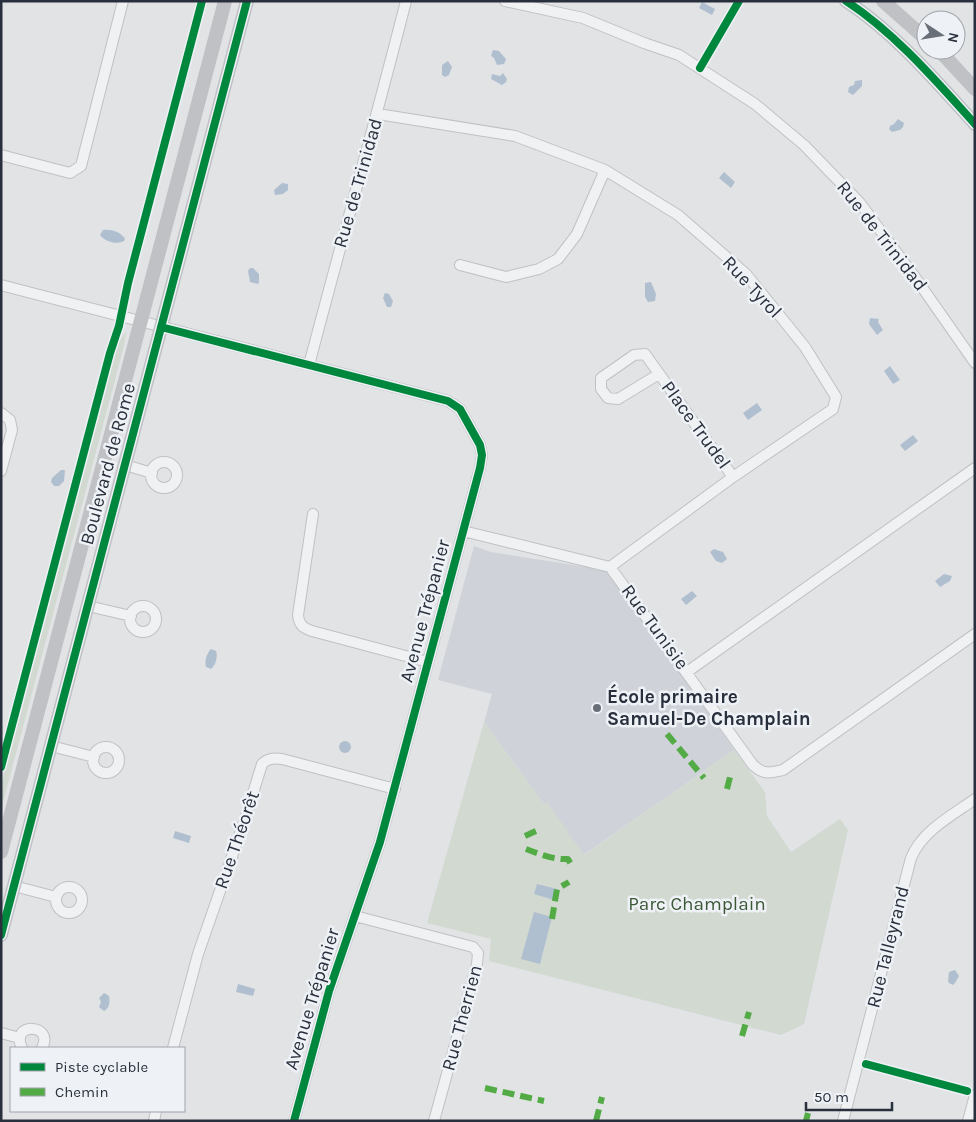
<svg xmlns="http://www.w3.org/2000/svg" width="976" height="1122" viewBox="0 0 976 1122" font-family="Karla,sans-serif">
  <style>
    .built { fill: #cfd2d8 }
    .green { fill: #d1d9d1 }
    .water { fill: #b0bfcf }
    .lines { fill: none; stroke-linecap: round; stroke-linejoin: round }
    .street-casing { stroke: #bfc1c3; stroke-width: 12 }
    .street { stroke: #f0f1f2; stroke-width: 10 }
    .secondary { stroke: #bfc1c5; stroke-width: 14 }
    .quiet { stroke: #53ab46; stroke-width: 6; stroke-dasharray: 12 6; stroke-linecap: butt }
    .cycleway-casing { stroke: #eef1f5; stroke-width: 11 }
    .cycleway { stroke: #00873e; stroke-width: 8 }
    .poi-dot { fill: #696f78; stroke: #eef1f5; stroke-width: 2 }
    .labels { text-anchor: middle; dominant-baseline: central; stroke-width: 5; stroke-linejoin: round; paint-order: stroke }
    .street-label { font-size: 19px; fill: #29303d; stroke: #eef1f5 }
    .poi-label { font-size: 19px; font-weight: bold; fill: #29303d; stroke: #eef1f5; text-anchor: start }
    .park-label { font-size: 19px; fill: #3c5837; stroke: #eef1f5 }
  </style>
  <rect width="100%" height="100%" fill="#e1e3e5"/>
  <path class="built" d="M474,546L491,552L612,571L734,750L582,856L484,722L492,694L438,680Z"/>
  <path class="green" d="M126,332L124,346L1,810V786L113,360L119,341Z
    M484,722L544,804L547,802L584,855L734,750L765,792L767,816L791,852L840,819L848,830L804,1024L781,1035L489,961L491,939L427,923Z"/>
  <path class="water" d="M702,2L715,9L712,15L699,8Z
    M493,50L499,51L506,59L504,64L497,65L494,58L491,56Z
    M448,61L452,67L449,75L445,77L442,75V65Z
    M503,73L507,79L506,82L502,85L491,79L492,74L500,76Z
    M862,80V86L853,95L848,92L849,87L854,85L855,81Z
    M898,119L904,123L903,127L900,130L892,132L889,129L890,126L894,124Z
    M724,172L735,182L731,188L719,178Z
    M282,183L288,184V190L283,194L275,195L274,190Z
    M103,230C111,229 121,232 125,239L124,241C117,245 105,242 100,235Z
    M250,268H253L259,274V282L258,284L250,282L248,271Z
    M651,282L656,294L655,301L648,302L645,297V283Z
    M385,293L389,294L393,301L391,307H387L383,298Z
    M870,318L879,319L878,322L883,330L877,335L869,324Z
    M890,366L900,380L893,384L884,371Z
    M757,403L762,410L748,420L743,413Z
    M913,435L918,441L905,451L900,445Z
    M61,470H65L64,481L59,486H54L51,482L52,478Z
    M714,549L723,552L727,559L722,563L716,561L710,552Z
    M944,574L952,576L950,581L940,587L935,581Z
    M692,591L697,596L686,605L681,599Z
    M211,649L216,651C218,656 216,665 211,669L206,667C204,661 207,653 211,649Z
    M339 747a6 6 0 1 1 12 0a6 6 0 1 1-12 0Z
    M175,831L191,836L189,843L173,838Z
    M537,884L557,889L554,900L534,894Z
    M534,912L552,917L540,964L521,959Z
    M955,970L959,976L955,983L953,985L949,983L948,981L949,972Z
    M238,984L255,989L253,996L236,992Z
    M104,993L109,996C110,1001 110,1008 104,1011L99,1007L101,1002L99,998Z"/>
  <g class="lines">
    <defs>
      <path id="street" d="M505,1L583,18L644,43L679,55L755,104L804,145L860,203L917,280L975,363
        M378,114L515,136L605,170L678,215L746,274L805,347L836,397L833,409L733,477L610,567
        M1,155L70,173L81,166L123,1
        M460,265L506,277L539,269L558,259L577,234L605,170
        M1,285L448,401L460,409L480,445L482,455L480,468L380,842L329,991L294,1121
        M309,365C341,243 375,123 406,1
        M659,374L618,399L608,398L601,389V378L634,355L645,354L733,477
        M1,413L10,420L12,430L1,471
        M151 475a13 13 0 1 1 26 0a13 13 0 1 1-26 0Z
        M125,465L152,473
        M313,514L298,615C299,625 303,628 312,631L428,662
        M463,531L610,567L753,765C764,775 769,773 783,770L975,634
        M88,606L131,616
        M130 619a13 13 0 1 1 26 0a13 13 0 1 1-26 0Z
        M687,672L975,468
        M51,746L94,757
        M93 760a13 13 0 1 1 26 0a13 13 0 1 1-26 0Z
        M14,886L56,897
        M56 900a13 13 0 1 1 26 0a13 13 0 1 1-26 0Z
        M355,916L473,947L478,953L477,964L434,1121
        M1,1033L20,1038
        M22,1048C9,1022 55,1023 42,1048
        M173,1048L198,954L245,819L262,764C268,758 274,758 282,759L395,789
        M154,1121L156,1111
        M843,1121L911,858C922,831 951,816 975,799
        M968,1121L975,1095"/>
    </defs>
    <use href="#street" class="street-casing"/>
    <use href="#street" class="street"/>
    <path class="secondary" d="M846,1C895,33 936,81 975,124
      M883,1L926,39
      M939,50L975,89
      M1,852L225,1
      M1,935L247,1"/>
    <path class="quiet" d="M667,734L704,778
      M727,789L731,773
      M525,836L536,831
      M526,849C539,854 554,860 568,859L573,868
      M552,919L557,889L569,882
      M742,1036L749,1012
      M485,1088L544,1101
      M596,1121L602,1097
      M806,1121L808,1113"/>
    <defs>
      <path id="cycleway" d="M846,1C895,33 936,81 975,124
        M700,68L739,1
        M161,327L448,401L460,409L480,445L482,455L480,468L380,842L329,991L294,1121
        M1,767L110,353L119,326L128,283L202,1
        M1,935L247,1
        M866,1064L967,1091"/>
    </defs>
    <use href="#cycleway" class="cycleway-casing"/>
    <use href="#cycleway" class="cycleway"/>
  </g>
  <circle class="poi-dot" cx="597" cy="708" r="5"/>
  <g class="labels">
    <g class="street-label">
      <text transform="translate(358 183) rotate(-74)">Rue de Trinidad</text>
      <text transform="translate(882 236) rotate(52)">Rue de Trinidad</text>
      <text transform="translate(752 287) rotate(47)">Rue Tyrol</text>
      <text transform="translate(696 425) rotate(54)">Place Trudel</text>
      <text transform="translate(108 464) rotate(-75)">Boulevard de Rome</text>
      <text transform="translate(425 611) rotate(-75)">Avenue Trépanier</text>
      <text transform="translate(655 627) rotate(54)">Rue Tunisie</text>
      <text transform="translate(237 840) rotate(-71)">Rue Théorêt</text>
      <text transform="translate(888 947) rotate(-76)">Rue Talleyrand</text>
      <text transform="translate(312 999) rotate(-73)">Avenue Trépanier</text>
      <text transform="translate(462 1018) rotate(-75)">Rue Therrien</text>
    </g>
    <g class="poi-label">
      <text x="607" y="697">École primaire<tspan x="607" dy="22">Samuel-De Champlain</tspan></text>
    </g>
    <g class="park-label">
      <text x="697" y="904">Parc Champlain</text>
    </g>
  </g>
  <rect width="976" height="1122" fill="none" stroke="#29303d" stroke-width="5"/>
  <rect x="10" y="1047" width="175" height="65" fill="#eef1f5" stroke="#9fa4ab"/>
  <rect x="20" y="1063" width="25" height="8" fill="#00873e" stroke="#9fa4ab"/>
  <text x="55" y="1072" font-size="15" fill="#29303d">Piste cyclable</text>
  <rect x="20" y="1088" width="25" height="8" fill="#53ab46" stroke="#9fa4ab"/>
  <text x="55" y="1097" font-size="15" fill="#29303d">Chemin</text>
  <g transform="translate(941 35) rotate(102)"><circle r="24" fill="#eef1f5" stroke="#9fa4ab"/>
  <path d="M0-4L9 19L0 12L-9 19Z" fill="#696f78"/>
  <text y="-8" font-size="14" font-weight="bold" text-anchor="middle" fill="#29303d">N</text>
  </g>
  <path d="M806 1102v8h86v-8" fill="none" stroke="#29303d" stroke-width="2.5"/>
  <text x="814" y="1102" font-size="15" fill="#29303d" stroke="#eef1f5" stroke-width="4" paint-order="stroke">50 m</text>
</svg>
